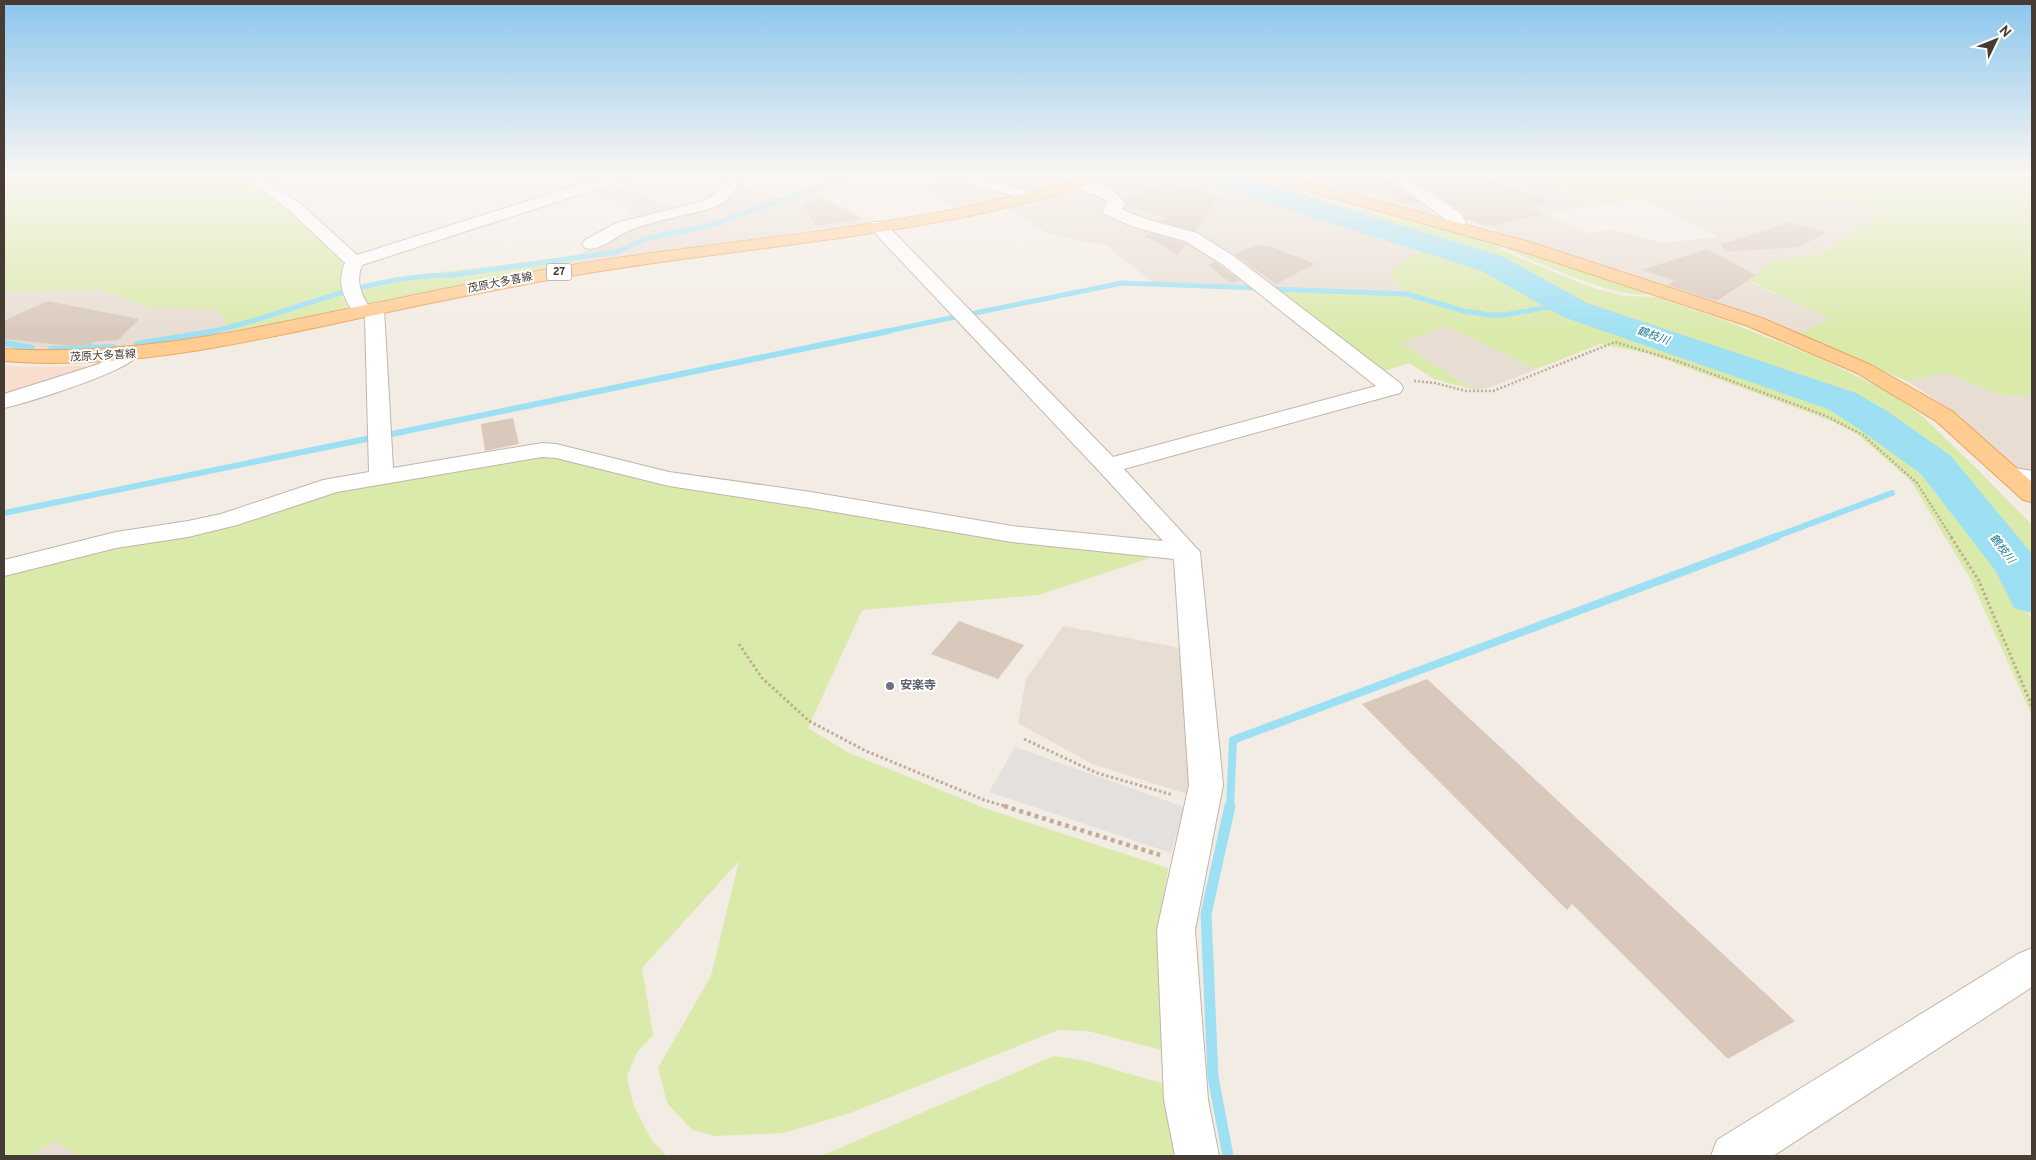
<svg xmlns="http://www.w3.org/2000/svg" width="2036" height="1160" viewBox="0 0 2036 1160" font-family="Overpass,'Noto Sans JP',sans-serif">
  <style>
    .residential { fill: #e8ddd2 }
    .commercial { fill: #f7dece }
    .green { fill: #d9eaaa }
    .parking { fill: #e4e0dd }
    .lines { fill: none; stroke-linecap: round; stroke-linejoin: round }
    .stream-far3 { stroke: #9de0f4; stroke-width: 5 }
    .stream-far2 { stroke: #9de0f4; stroke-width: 6 }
    .stream-far1 { stroke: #9de0f4; stroke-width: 8 }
    .stream { stroke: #9de0f4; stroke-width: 11 }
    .river { fill: #9de0f4; fill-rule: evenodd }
    .building { fill: #d9c8bc }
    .minor-casing { stroke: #c2b5aa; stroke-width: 2 }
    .major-casing { stroke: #eaa55b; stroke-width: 2 }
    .path-far2 { stroke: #c2ab97; stroke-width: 2.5; stroke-dasharray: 2 2; stroke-linecap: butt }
    .path-far1 { stroke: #c2ab97; stroke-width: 3; stroke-dasharray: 2.5 2.5; stroke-linecap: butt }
    .path { stroke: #c2ab97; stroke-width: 4.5; stroke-dasharray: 4 4; stroke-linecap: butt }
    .minor { fill: #fff; fill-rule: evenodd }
    .major { fill: #ffcc92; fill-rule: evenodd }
    .worship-dot { fill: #6b7280; stroke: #fff; stroke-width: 2 }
    .labels { text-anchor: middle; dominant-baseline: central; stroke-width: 4; stroke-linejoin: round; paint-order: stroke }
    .shield { fill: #fff; stroke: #7e7671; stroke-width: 1 }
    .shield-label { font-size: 11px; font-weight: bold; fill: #463c34 }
    .far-street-label { font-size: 11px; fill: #463c34; stroke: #fff }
    .far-water-label { font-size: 11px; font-style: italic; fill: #237b97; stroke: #fff }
    .worship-label { font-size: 12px; font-weight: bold; fill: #5b616d; stroke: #fff; text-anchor: start }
  </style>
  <rect width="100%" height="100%" fill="#f3ece4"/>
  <path class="residential" d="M73,174H166L140,181H68Z
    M962,174H1086L1027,191Z
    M1163,174H1181L1191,178L1201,176L1430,246L1412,255L1407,294L1272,289L1202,239L1117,210L1092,187Z
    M1287,174H1380L1434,212L1430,217L1286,176Z
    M1395,174H1532L1567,193L1600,206L1544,212L1589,233L1610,230L1622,232L1662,243L1719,237L1642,198L1703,193L1794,196L1854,201L1879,210L1866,223L1817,254L1776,260L1748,281L1831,319L1798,335L1523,241L1465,219Z
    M960,178L1014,196L955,208L921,187Z
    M608,183L683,210L638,221L628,213L630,205L591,189Z
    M737,183L784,200L810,190L872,222L569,264L591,246L623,229L704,207Z
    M1086,189L1110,200L1104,208L1184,237L1259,288L1155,284L1107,246L1049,234L1007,208Z
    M99,290L150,307L218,310L230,331L213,336L130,349L43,351L4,347V291Z
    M1446,326L1537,369L1489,388L1475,390L1400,343Z
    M1947,373L1999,395L2032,396V489L1960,416L1907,381Z
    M1063,626L1186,649L1190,795L1092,764L1018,723L1026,679Z
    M54,1141L79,1156H32Z"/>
  <path class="commercial" d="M4,366L23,367L84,366L88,371L4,399Z"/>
  <path class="green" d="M4,174H73L68,181H140L166,174H243L251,182L290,207L348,260L343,276L342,297L348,304V307L306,317L230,331L218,310L150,307L99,290L4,291Z
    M1211,174H1237L1343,205L1493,243L1503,251L1593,288L1625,296L1655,297L1721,319L1819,358L1885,390L1920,414L1975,467L2032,525V574L2017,554L1995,515L1985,508L1980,491L1940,451L1918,438L1814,382L1710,349L1691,346L1611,318L1584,306L1567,293L1528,278L1499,259H1487L1305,203L1311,200L1308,199L1302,202Z
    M1532,174H2032V396L1999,395L1947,373L1907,381L1798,335L1830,319L1748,280L1776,260L1818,254L1866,223L1878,210L1854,201L1794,196L1703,193L1623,200L1600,206L1568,193Z
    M1501,243L1651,292C1632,306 1532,260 1508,250Z
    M1430,246L1491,266L1575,312L1609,326L1700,354L1838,402L1872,421L1906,447L1938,474L1974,518L2032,620V716L1971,580L1911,481L1857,434L1829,420L1650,354L1600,344L1537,369L1446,326L1400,343L1475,390L1434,379L1409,363L1381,372L1272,289L1406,294L1390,274L1412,255Z
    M579,256L569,264L369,303L363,301L354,287L374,282L440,272Z
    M544,453L1151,554L1147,559L1038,595L862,610L808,728L847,752L987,809L1168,868L1159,925L1158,955L1170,1052L1088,1031L1058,1030L850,1113L783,1133L716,1136L692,1130L667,1103L658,1068L711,976L739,861L642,968L653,1035L637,1052L627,1076L633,1104L651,1139L667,1156H79L54,1141L32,1156H4V571L298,499Z
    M1054,1056L1085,1061L1168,1085L1176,1156H821Z"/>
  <path class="parking" d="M1015,747L1184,807L1171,853L989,792Z"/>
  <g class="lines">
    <path class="stream-far3" d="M1338,187L1368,174
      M1301,204L1311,200
      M1272,289L1407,294L1464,311L1489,315H1504L1566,304
      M970,314L1122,283L1259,288
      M210,332C295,313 363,275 453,275L616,252L648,238L709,226L856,174
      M883,332L955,317"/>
    <path class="stream-far2" d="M4,343L32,348
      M137,344L216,331
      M51,349L113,347
      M387,435L889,331
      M4,513L371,438
      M1772,538L1892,493"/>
    <path class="stream-far1" d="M1230,807L1233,740L1776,537"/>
    <path class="stream" d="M1228,1156L1213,1077L1206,914L1230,806"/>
    <path class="river" d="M1192,174H1234L1504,257L1587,303L1856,393L1887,411L1951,456L2032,554V613L2014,608L1995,570L1921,474L1859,429L1828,409L1563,317L1482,271L1196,180Z"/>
  </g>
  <path class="building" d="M1362,174H1382L1420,203L1402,204Z
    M1405,174H1474L1552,201L1527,207L1543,214L1492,226L1487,224L1482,225L1465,218L1461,211Z
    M1166,181L1220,196L1195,231L1160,221L1166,218L1127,205L1124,200Z
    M820,199L863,219L816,226L802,204Z
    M1790,222L1826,233L1799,247L1724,252L1722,244Z
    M1152,234L1184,243L1186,244L1178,255L1145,236Z
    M1260,244L1272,247L1315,264L1276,284L1234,254Z
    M1707,249L1756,275L1717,301L1667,285L1675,280L1642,270Z
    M1215,262L1222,267L1240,281L1230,283L1208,265Z
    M47,301L139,319L118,340L93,342L91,345L71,346L4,339V321Z
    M513,418L519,444L485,451L481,424Z
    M959,621L1024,645L998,679L931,654Z
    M1427,679L1795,1021L1728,1059L1572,904L1567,910L1362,704Z"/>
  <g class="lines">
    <defs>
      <path id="minor" d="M242,174H260L303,206L357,255L613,174H637L634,177L362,265C356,280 360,292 368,305L374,303L381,305L384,309L393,468L542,443L556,444L669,472L811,492L1012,526L1163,541L1099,471L872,230L870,226L872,222H884L1113,457L1376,386L1223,265L1185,241L1134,227L1104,214L1102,211L1108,202C1098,193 1080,193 1072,184L1074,181C1091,177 1117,189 1125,204L1121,209L1146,219L1197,233L1235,257L1400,383L1403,388L1400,393L1124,469L1200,552L1223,785L1195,930L1208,1100L1219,1156H1175L1164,1100L1157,930L1189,785L1174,559L1012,542L811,508L669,486L556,458L542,457L337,492L237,525L188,537L116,548L4,576V560L116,532L188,521L221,514L323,480L369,472L365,317L356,316C344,299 336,284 345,263L291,212Z
        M733,174H749L724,202L712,208C687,215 651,221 628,231C614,237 600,252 585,248L582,244L585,240L616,223L700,202L712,196Z
        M943,174H968L1036,193L1038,196L1036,199L1030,201L946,177Z
        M1384,174H1402L1460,213L1466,222L1460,230H1448L1446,226L1448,221Z
        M127,350L134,352L137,356C126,372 27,403 4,408V394L99,364L120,352Z
        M2009,467L2032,471V485L2000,479L1997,474L2000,469Z
        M2032,948V987L1773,1156H1711L1717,1140L2018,954Z"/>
      <path id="major" d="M1097,174H1122L1119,177C1065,193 1010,208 954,219C819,245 683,255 548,280C479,293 410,307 342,322C230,346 119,370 4,361V349C123,356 230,334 346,309C415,295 484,280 554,268C687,245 823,235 956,209C1004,199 1051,187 1097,174Z
        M1254,174H1278L1530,242L1762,318L1871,365L1952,411L2032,482V502L2023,500L1936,421L1857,373L1748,326L1518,250L1257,177Z"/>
    </defs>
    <use href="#minor" class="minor-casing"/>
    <use href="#major" class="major-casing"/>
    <path class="path-far2" d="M1414,381L1435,383L1466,391H1493L1615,342L1680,362L1826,416L1863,435L1917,483L1952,538"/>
    <path class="path-far1" d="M1951,537L1979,581L2032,706
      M739,644L762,678L809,721L866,751L984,800L1008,807
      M1024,739L1097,773L1173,795"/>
    <path class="path" d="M1004,806L1160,855"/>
    <use href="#minor" class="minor"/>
    <use href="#major" class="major"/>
  </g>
  <linearGradient id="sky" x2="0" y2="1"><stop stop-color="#8ac6ed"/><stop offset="0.52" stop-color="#faf6f3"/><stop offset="1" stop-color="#faf6f3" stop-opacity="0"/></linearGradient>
  <rect width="2036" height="336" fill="url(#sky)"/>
  <circle class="worship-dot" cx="890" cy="686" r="5"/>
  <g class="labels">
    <rect class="shield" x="546.5" y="263.5" width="25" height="17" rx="4"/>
    <g class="shield-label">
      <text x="559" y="272">27</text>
    </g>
    <g class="far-street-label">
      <text transform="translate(500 283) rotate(-11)">茂原大多喜線</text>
      <text transform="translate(103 356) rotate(-3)">茂原大多喜線</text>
    </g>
    <g class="far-water-label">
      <text transform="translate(1653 336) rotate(19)">鶴枝川</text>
      <text transform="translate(2002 549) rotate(52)">鶴枝川</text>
    </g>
    <g class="worship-label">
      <text x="900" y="686">安楽寺</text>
    </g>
  </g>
  <rect width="2036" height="1160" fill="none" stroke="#463c34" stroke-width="10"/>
  <g transform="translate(1996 40) rotate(47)" stroke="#ffffff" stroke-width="4" paint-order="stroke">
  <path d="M0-4L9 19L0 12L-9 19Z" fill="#463c34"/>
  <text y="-8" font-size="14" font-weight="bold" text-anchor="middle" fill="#463c34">N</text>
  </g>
</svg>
